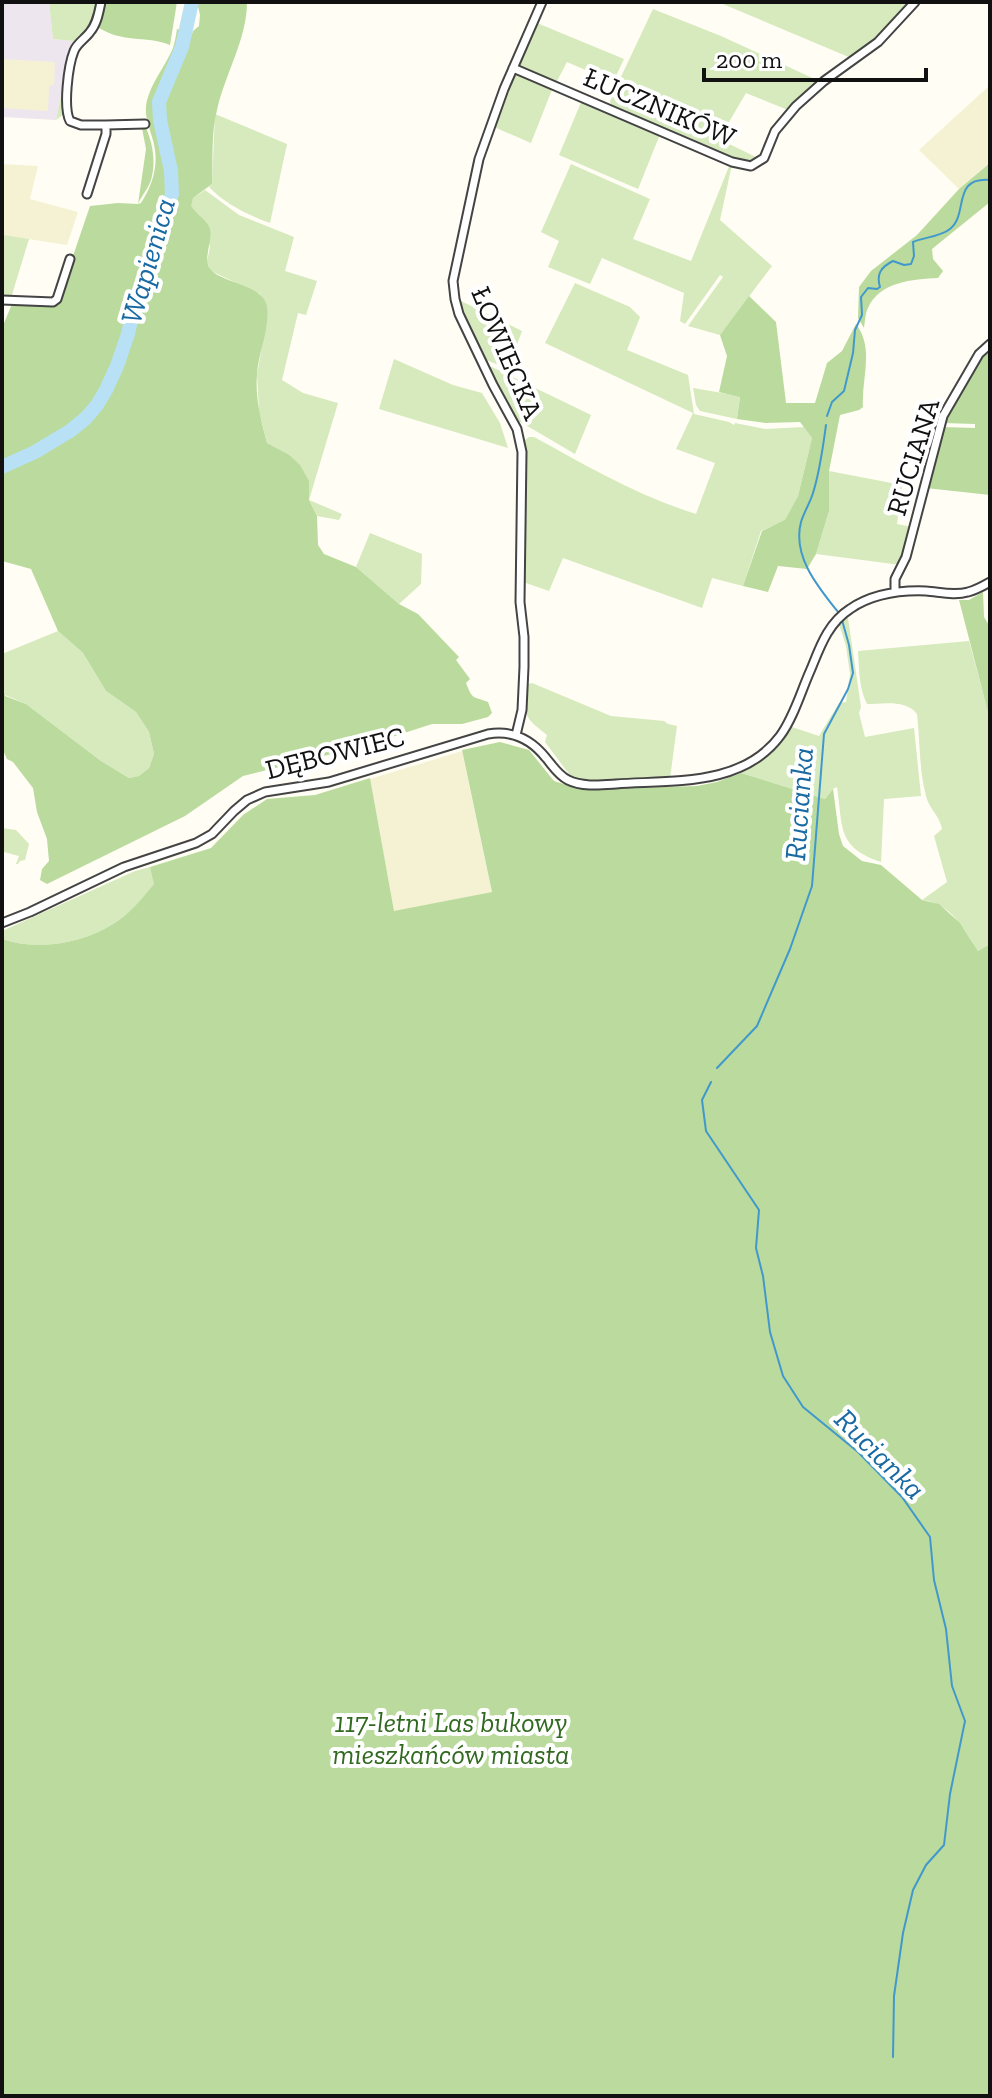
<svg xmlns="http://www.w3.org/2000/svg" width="992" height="2098" viewBox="0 0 992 2098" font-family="'Zilla Slab',serif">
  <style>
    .industrial { fill: #ede6ef }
    .farmland { fill: #f5f2d4 }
    .green { fill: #d6eabd }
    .forest { fill: #badb9d }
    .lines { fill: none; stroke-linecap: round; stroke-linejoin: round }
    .stream { stroke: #4198cc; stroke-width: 2 }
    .river { stroke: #b9e1f6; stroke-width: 14 }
    .minor-casing { stroke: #444; stroke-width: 11 }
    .minor { stroke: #fff; stroke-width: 7 }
    .labels { text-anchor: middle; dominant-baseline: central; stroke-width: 8; stroke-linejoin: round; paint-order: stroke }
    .street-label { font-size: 28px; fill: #111; stroke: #fff }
    .park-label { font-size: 28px; font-style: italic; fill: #316920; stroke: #fff }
    .water-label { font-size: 30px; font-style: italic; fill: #196aa3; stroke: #fff }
  </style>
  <rect width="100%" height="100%" fill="#fffdf4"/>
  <path class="industrial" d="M2,2H49L53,39L73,41L56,120L2,117Z"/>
  <path class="farmland" d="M2,59L55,62L54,85L49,86L48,111L2,108Z
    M990,85V163L959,189L919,150Z
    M2,164L38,166L30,199L78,212L67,245L2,235Z
    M462,751L492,892L394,912L370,779Z"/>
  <path class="green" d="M49,2H99L92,26L76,42L65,113L56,120L73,41L53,39Z
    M718,2H913L885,33L851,58Z
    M653,9L721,36L819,81L788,110L746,93L719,139L760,159L748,165L612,108L610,101L619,81Z
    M537,23L624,59L613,82L567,62L556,83L518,68L517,65Z
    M515,72L553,87L531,143L494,127Z
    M582,100L661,132L638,189L559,155Z
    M215,114L287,144L270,223C248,215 225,204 209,187L212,184Z
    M571,164L650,199L633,239L691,261L730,164H732L720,220L772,266L720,335L688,326L723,277L720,275L685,324L680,321L684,293L602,258L590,284L548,267L559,241L541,232Z
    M205,190L239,215L294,237L285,271L317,281L306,315L298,313L282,380L303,393L338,403L309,500L342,514L339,520L317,516L309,500V481L288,454L267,443L259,411L257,375L267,317L260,294L211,271L207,262L210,247L204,220L196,215L190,206L193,198Z
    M4,235L29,239L11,298H2V244Z
    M575,283L630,307L640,317L627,350L688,375L694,414L729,422L734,425L735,423L765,429L804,427L812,438L798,496L785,521L761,531L743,586L712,578L702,608L563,558L549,591L523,582L525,479L524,441L529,437H534C587,466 638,496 696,514L715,463L676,449L693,413L545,343Z
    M459,300L522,331L508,369L484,359Z
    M394,359L453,385L482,393L500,423L508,448L379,409Z
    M492,367L591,415L575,454L517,420L489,368Z
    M693,388L740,396L737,419L700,411L696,405Z
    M829,471L902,485L897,524L912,527L901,565L816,554L829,511Z
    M370,533L422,554L421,584L399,604L356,567Z
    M843,616L848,618L861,707L859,713L865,737L914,728L921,796L884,799L881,862C837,847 843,828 837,787L833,789L825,799L741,773L770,751L789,726L819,736L839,703L846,702L850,674L846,646L838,621Z
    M58,631L83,653L106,691L136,712L149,732L154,754L149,768L139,776L129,778L101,761L26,704L5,695L2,680V654Z
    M969,641L988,711L990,712V944L978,951C965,930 950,902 922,900L947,882L934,836L942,829C940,816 929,809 926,796C919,770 920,740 917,714C906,699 882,704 867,704C859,689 859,668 858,651Z
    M532,683L611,716L664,721L668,724L677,726L670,778L601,782L572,778L545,742L547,735C521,715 525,715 528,684Z
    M2,828L16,830L29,844L25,860L20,861L18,864H16L19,856L4,852L2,857Z
    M150,867L155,883C143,897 129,915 113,924C81,944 37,951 2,939V931L135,871Z"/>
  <path class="forest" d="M103,2H177L170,45C145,35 122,44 96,26Z
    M197,2H247C247,39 225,74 217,110C211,133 213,160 212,184L193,198L191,206C196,214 208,221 210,229C213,242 201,261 212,271C226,284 264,285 267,307C270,329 258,353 257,375C255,398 261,420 267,443L288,454L300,465L309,481V500L317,516L318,545L324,554L356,567L399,604L418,614L459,657L456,660L470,679L466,683C473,701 473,696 488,702L492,713L488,717L462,724H432L364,746L243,776L185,816L47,884L40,880L42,869L49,861L47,839L37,812L33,788L13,762L7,759L2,748V680L5,696L26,704L101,761L129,778L139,776L149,768L154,754L149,732L136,712L106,691L83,653L58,631L31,569L2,561V472L34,458L71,433L88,420L100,408L121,367L132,336L138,307L174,200L175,171L164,115V99L183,59L193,31L199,26L200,15Z
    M177,29L181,30C176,56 157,79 155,106C154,116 158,127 160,136C165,157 170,177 166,198L111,365C105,380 98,397 87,409C65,433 31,447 2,461V328L12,304L49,306L57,303L90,206L118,203L138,204L146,149L142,128H146C153,144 156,162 151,180C148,189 142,195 138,204L141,203C154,183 160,161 152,137C149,126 145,117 146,106C149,85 165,67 173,48C175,42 176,35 177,29Z
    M990,163V202L932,249L933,259L943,271L938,278C913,279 879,282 868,308C865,314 865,322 864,328L858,318L859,287L871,271L917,235L959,189Z
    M749,296L776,322L786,403H815L827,363L842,351L856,324C875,349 861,379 863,407L859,410L840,415L829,471V511L816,554L807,569L778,566L768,592L743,586L762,531L785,520L798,496L812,438L800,422L765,423L737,419L740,397L719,392L727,356L720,335Z
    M990,346V495L926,488L942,427L975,428V424L943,423L945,416L981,355Z
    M983,592L984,617L990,627V712H988L959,600H969Z
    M500,742L529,750L554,781L573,787L602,789L697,786L717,782L741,773L825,799L833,789L839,834L843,846L862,861L881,865L922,900L939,904L960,923L978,951L990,944V2096H2V939C37,951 81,944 113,924C129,915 143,897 154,884L150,867L211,848L243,815L267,799L315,795L370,778L394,911L492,892L462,750Z"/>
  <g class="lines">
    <path class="stream" d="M827,416L832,402L844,391L853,353L855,330L862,315L861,297L868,288L877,289L880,287C876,274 881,267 893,261L904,265L911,264L914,256L913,242C924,237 940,237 950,229C969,214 951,177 990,180
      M826,425C823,447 820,471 813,493C810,503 804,512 801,522C792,556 818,587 838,612
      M717,1068L757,1026L790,949L812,886L824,734L848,689L853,673L849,645L842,620
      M711,1082L702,1100L706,1131L759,1210L756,1248L763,1276L770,1332L783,1376L803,1407L858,1452L902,1497L930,1537L934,1580L946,1629L952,1686L965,1721L950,1794L944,1845L926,1865L913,1890L903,1933L894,1996L893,2057"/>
    <path class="river" d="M2,467L35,452L70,431L86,418L97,405L106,390L117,366L128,334L134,307L172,194L171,171L160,120L159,102L182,47L192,2"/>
    <defs>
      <path id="minor" d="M513,68L732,162L751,166L764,158L775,131L796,106L824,81L878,42L915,2
        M106,125L145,124
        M87,194L106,134V125H81L70,121C63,108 68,66 74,51C77,43 85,39 90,32C97,24 99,12 101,2
        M2,300L53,302L57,299L70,259
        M895,592V579L906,557L943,416L979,354L990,344
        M516,735L522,710L524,667V637L520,602L522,452L517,429L493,385L459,314L455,299L453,281L479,159L504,89L542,2
        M2,923L30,912L124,867L196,843L212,834L234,811L247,800L265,792L329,782L488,734C512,730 531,739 546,758C553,766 558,775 568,780C582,787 601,785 616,784C672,780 742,787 780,736C794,717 801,691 811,669C820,647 828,623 850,609C872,594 899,590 926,591C940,592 954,596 968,592C976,590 983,586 990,582"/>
    </defs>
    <use href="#minor" class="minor-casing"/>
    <use href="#minor" class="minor"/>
  </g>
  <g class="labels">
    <g class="street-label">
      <text transform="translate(660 107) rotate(23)">ŁUCZNIKÓW</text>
      <text transform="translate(507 353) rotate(67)">ŁOWIECKA</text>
      <text transform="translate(913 457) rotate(-73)">RUCIANA</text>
      <text transform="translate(335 753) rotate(-14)">DĘBOWIEC</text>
    </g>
    <g class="park-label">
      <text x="451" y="1722">117-letni Las bukowy<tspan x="451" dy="32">mieszkańców miasta</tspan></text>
    </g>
    <g class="water-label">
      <text transform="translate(148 261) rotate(-74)">Wapienica</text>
      <text transform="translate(799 804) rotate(-86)">Rucianka</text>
      <text transform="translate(880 1454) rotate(45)">Rucianka</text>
    </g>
  </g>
  <rect width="992" height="2098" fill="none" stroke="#111111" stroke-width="8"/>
  <path d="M704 68v12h222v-12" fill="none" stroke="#111111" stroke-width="4"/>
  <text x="716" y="68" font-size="24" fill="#111111" stroke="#ffffff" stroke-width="6" paint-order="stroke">200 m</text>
</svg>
